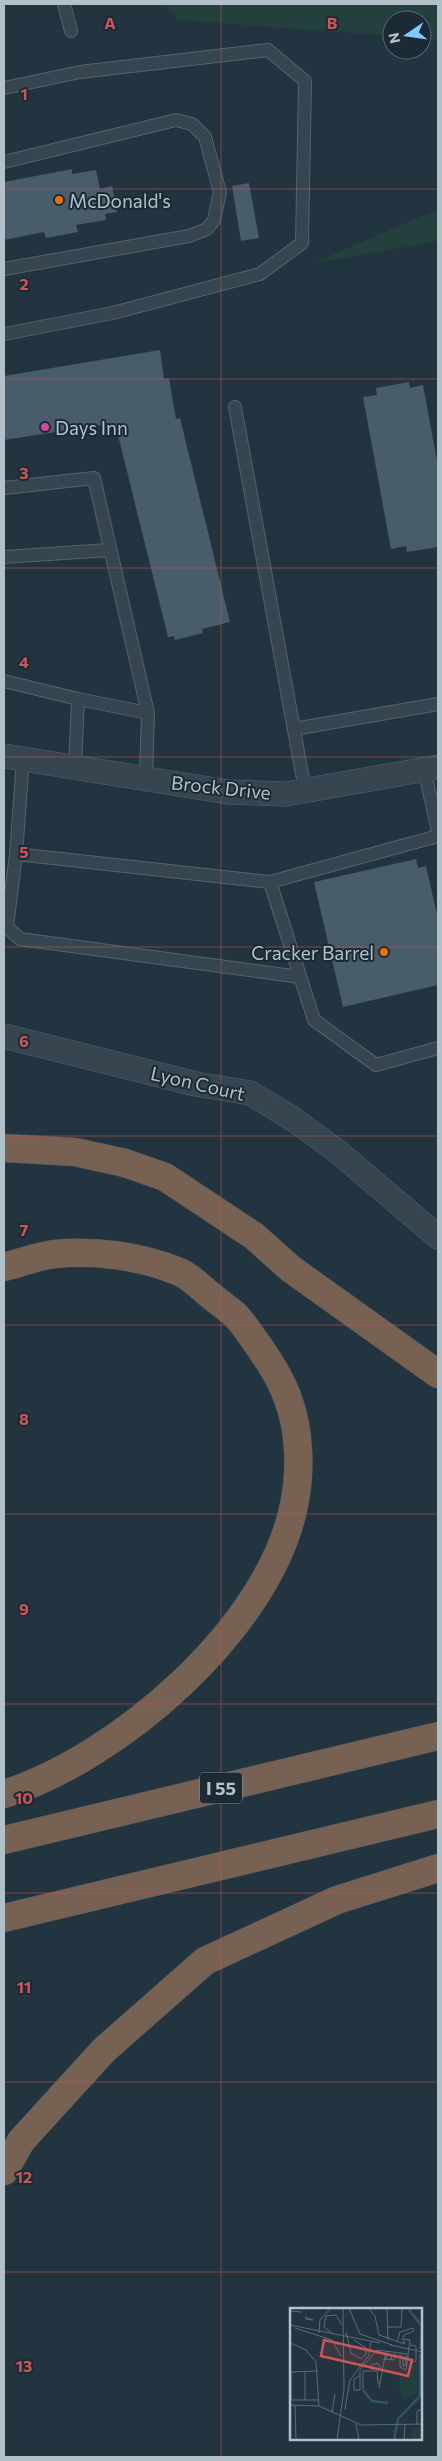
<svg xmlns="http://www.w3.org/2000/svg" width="442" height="2461" viewBox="0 0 442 2461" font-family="Commissioner,sans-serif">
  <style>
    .green { fill: #24403e }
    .building { fill: #485c69 }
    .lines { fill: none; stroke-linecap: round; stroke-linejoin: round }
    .lane-casing { stroke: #54636d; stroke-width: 14 }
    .street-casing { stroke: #54636d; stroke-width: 25 }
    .highway-casing { stroke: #41505a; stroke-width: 29 }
    .lane { stroke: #36454f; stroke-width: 12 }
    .street { stroke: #36454f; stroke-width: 24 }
    .highway { stroke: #766153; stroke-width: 28 }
    .grid { fill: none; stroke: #cb5659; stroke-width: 1; stroke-opacity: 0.55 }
    .food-dot { fill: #e8710a; stroke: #1b2a34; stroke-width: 2 }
    .hotel-dot { fill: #d1479c; stroke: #1b2a34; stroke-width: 2 }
    .labels { text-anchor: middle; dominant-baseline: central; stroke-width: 4; stroke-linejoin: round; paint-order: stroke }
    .shield { fill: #1b2a34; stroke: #85939d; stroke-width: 1 }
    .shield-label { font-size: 18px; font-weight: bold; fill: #b2c0ca }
    .poi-label { font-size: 19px; fill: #b2c0ca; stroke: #1b2a34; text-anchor: start }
    .street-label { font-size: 19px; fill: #b2c0ca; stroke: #1b2a34 }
    .inset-river { fill: none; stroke: #335266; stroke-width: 2.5 }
    .inset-road { fill: none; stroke: #5c6c77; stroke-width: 1 }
    .view { fill: #cb5659; fill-opacity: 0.15; stroke: #cb5659; stroke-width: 2.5 }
    .inset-edge { fill: none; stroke: #b2c0ca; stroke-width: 2.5 }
    .grid-label { font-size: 16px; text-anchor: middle; font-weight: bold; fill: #cb5659; stroke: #1b2a34; stroke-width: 4; stroke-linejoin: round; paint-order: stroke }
  </style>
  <rect width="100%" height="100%" fill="#22343f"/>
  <path class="green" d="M164,4H438V40L422,39V20H392V36L178,20Z
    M438,209V241L312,264Z"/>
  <path class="building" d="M72,169V174L96,170L100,189L112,186L117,212L105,214L106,220L76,225L78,232L46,238L44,232L4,240V182Z
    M249,183L259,238L241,241L232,186Z
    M160,350L164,379L169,378L176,419L180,418L230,622L202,629L203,633L175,640L174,636L168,637L115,423L4,440V376Z
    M409,382L410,388L423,385L438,466V547L407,552L406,546L391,549L363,397L377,395L376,388Z
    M416,859L418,868L426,866L438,919V985L343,1007L314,882Z"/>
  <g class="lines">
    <defs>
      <path id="lane" d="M64,4L71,31
        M4,88L80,72L268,50L305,81L302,243L260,274L113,313L4,334
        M4,162L176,120L192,124L205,137L220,192L214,220L207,229L189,236L4,269
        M235,407L305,790
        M4,488L94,478L148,713L146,779
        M4,557L109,550
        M4,681L78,699L148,713
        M294,729L438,704
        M23,759L16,854L270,882
        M75,767L78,699
        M424,769L438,831
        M438,836L270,882L314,1020L376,1065L438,1048
        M16,854L7,927L20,939L300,977"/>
      <path id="street" d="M4,756L228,792L286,794L438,767
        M4,1036L196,1084L250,1093L293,1119L337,1151L438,1237"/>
      <path id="highway" d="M4,1148L75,1152L125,1163L165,1177L254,1236L291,1269L438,1374
        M4,1267C20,1263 38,1256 55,1254C95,1250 140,1256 177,1271C189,1275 200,1287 209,1294C217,1301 226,1307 234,1314C241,1320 247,1330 253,1338C266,1356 281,1378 288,1399C300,1431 301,1472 294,1505C270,1627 119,1758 4,1794
        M4,1840L438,1736
        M4,1918L438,1814
        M4,2171L21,2141L104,2050L205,1961L337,1900L438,1868"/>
    </defs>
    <use href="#lane" class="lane-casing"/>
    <use href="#street" class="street-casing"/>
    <use href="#highway" class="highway-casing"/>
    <use href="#lane" class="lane"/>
    <use href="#street" class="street"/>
    <use href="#highway" class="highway"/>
  </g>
  <path class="grid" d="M221,4V2457M4,189H438M4,379H438M4,568H438M4,757H438M4,947H438M4,1136H438M4,1325H438M4,1514H438M4,1704H438M4,1893H438M4,2082H438M4,2272H438"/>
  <g class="food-dot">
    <circle cx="59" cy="200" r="5"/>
    <circle cx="384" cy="952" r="5"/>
  </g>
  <circle class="hotel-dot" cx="45" cy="427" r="5"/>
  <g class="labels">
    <rect class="shield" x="200" y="1772.5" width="42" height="31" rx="4"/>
    <g class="shield-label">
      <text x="221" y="1788">I 55</text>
    </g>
    <g class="poi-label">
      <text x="69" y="200">McDonald's</text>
      <text x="55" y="427">Days Inn</text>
      <text x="374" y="952" text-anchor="end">Cracker Barrel</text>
    </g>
    <g class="street-label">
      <text transform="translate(221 787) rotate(6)">Brock Drive</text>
      <text transform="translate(198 1083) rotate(13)">Lyon Court</text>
    </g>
  </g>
  <g transform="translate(290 2308)">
    <rect width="132" height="132" fill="#22343f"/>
    <path d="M128,54L127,86L113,90L109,80L110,61L111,67L116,68L120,58ZM121 126a6 6 0 1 1 12 0a6 6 0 1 1-12 0Z" fill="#24403e"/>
    <path class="inset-river" d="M118,0L133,20M130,41L132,21M130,46V88M73,82L82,93L98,95M104,132L108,111L133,85"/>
    <path class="inset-road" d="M0,0V3L12,4M59,0L70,26L102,37M78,0L85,8L89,27L115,36M97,0L98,32M15,9L23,12L15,11M0,17L90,35M98,19H111L112,0M5,20L42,32L51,48M56,24L61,45L71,51L76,46V40L64,32M29,25L30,12L41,0M43,26L34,19L36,8L46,7L52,17M107,34L110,24L123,20L124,23L114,27L112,32M0,35L16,42L26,54L29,98L71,117L133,116M100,37L133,44M110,46V59L116,62L120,32L114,31V36M113,47V58L116,57V47M93,51L104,52L105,45M95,52L98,46L102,47L101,52M120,55L126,53V38L120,37M88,61H81V57L88,55L91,61M15,64V92M69,68L64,71V82H70V62L87,42L118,46M89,80L96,43M73,81V63H87L88,75H90M1,92V64L28,63M1,92H29M0,97L29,98M5,97L6,132M55,101L60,72L79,47L81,33M42,104L45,86M66,116L69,132M127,116V103L133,101M47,132L54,81L53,0M114,132L115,116"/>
    <path class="view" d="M34,32L122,52L118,68L31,48Z"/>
    <rect width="132" height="132" class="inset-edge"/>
  </g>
  <g class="grid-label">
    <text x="110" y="29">A</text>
    <text x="332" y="29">B</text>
    <text x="24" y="100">1</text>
    <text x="24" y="290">2</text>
    <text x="24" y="479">3</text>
    <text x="24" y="668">4</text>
    <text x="24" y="858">5</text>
    <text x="24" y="1047">6</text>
    <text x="24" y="1236">7</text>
    <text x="24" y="1425">8</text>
    <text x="24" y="1615">9</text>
    <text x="24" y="1804">10</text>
    <text x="24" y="1993">11</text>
    <text x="24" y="2183">12</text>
    <text x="24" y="2372">13</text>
  </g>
  <rect width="442" height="2461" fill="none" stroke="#b2c0ca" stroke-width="10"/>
  <g transform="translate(407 35) rotate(257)"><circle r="24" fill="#1b2a34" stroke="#576670"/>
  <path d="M0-4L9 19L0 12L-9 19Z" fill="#83caff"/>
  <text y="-8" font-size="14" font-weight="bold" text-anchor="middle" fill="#b2c0ca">N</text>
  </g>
</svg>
